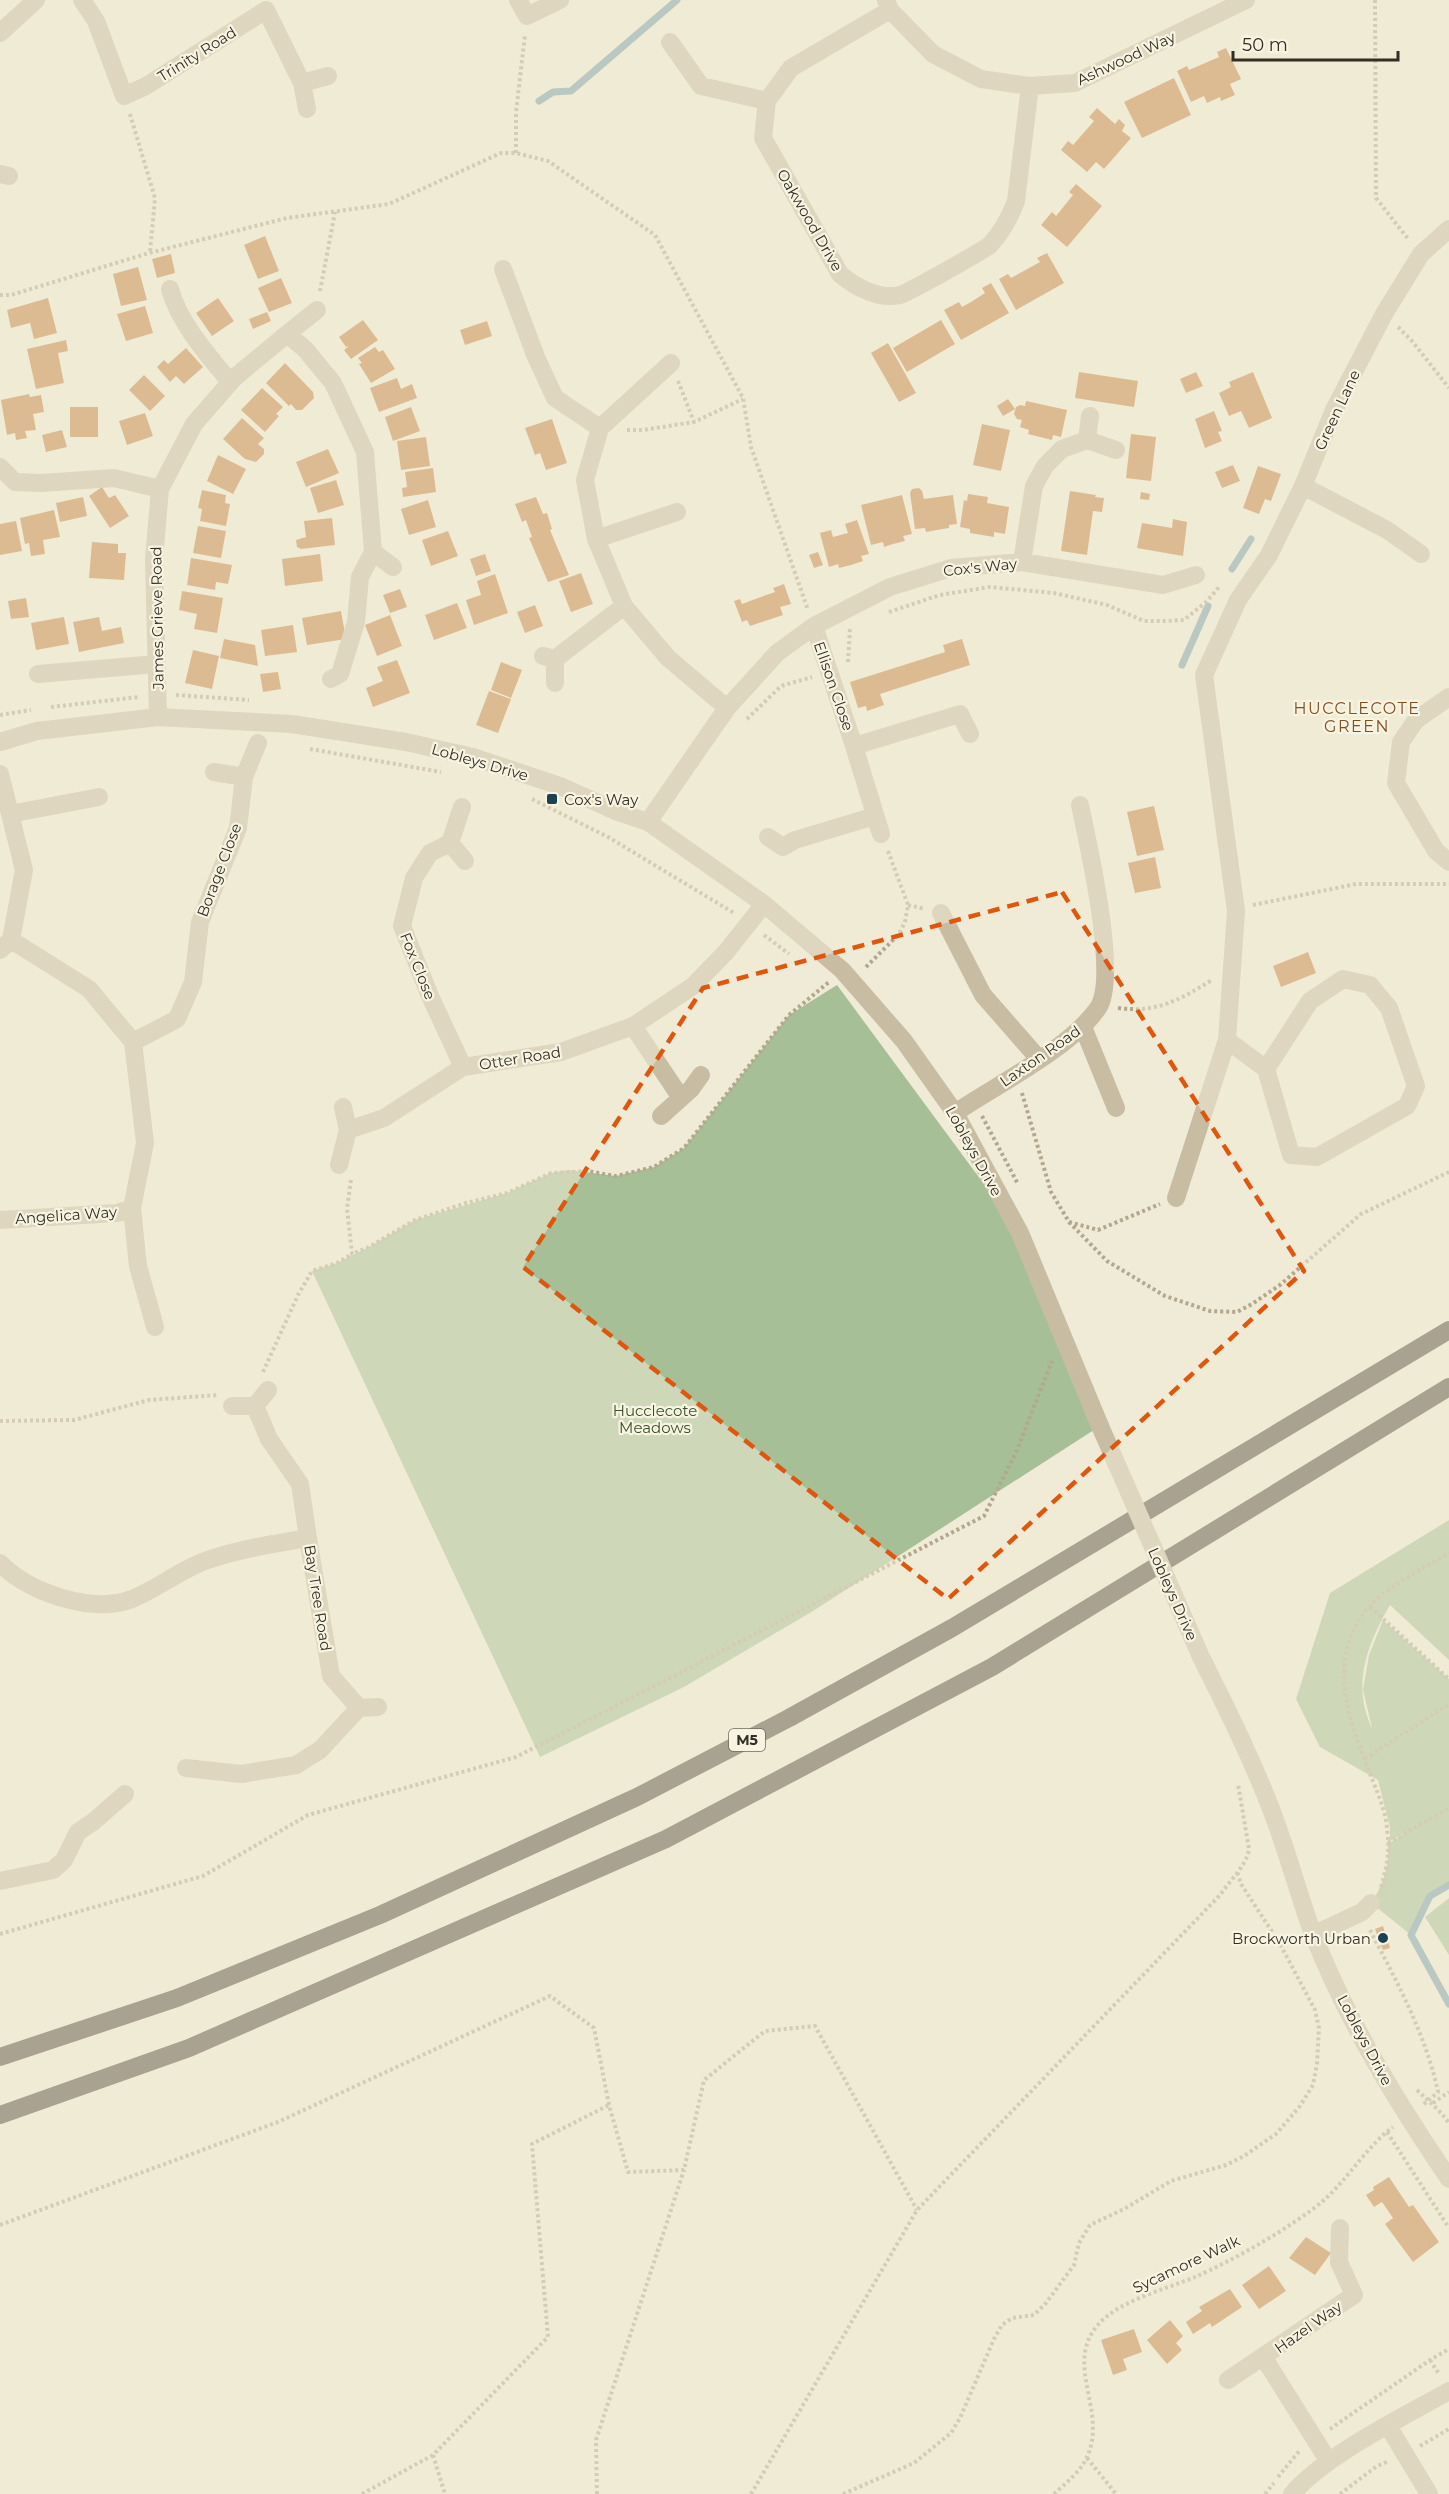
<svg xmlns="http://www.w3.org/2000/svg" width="1449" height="2494" viewBox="0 0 1449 2494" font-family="Montserrat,sans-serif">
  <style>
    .green { fill: #a7bf97 }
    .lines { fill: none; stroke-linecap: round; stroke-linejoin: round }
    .stream { stroke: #769dad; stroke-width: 7 }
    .building { fill: #c58240 }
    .path { stroke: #b3a78d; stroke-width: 4; stroke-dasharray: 3 3; stroke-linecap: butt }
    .minor { stroke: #c8bda3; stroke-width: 18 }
    .highway { stroke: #54493c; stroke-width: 18 }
    .minor-bridge { stroke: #c8bda3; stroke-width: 18 }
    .marked { fill: none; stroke: #df570d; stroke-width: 4.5; stroke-dasharray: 12 8; stroke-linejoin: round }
    .poi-dot { fill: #1b4153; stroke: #f8f4e2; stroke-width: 2 }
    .labels { text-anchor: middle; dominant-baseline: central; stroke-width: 4.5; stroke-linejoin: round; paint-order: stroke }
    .shield { fill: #f8f4e2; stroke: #6e695e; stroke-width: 1.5 }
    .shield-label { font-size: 14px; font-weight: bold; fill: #332d25 }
    .street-label { font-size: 15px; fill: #332d25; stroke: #f8f4e2 }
    .poi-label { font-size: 15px; fill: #332d25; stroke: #f8f4e2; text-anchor: start }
    .park-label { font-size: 15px; fill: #385129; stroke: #f8f4e2 }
    .neighbourhood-label { font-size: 16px; letter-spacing: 1.5px; fill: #814f1f; stroke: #f8f4e2 }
  </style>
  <rect width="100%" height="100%" fill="#f0ebd6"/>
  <path class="green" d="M837,985L1020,1233L1100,1426L813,1611L684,1687L540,1757L312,1271L337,1263L369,1247L415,1220L507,1193L551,1173L569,1170L616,1176L654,1167L684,1148L789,1015Z
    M1449,1520V1660L1390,1605C1368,1643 1351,1685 1372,1728L1363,1690L1369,1655L1383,1620L1449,1679V1883L1430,1896L1411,1935L1371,1903C1384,1884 1389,1866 1388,1844L1411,1829L1390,1841V1827L1378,1780L1320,1747L1296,1699L1330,1593Z
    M1449,1898V1955L1425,1917Z"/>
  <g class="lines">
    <path class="stream" d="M539,101L553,92L571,91L677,0
      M1232,569L1251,539
      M1182,665L1208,606
      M1449,1885L1430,1896L1411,1935L1449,2004"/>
  </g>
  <path class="building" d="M1226,48L1241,79L1230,84L1235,95L1221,101L1220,97L1207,103L1204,96L1191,102L1177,71L1187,66L1189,70L1219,57L1217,52Z
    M1174,78L1191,115L1142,138L1124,102Z
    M1097,108L1115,124L1119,119L1125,125L1122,131L1131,138L1104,169L1096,162L1087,172L1061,150L1068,141L1073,145L1094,121L1089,117Z
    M1076,184L1102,206L1067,247L1041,225L1052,212L1056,216L1073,195L1069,192Z
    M265,236L279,271L258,279L244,245Z
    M1047,253L1064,283L1016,310L999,279L1008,274L1011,278L1040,262L1037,258Z
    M171,254L175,273L157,278L152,259Z
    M138,267L147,300L121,306L113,274Z
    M281,278L292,303L269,312L258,288Z
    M991,283L1009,313L961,340L944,310L959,302L962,307L971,302L985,293L982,288Z
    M48,298L57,333L34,339L30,323L11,328L7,310Z
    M218,298L234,321L212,336L196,313Z
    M145,306L153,333L126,341L117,314Z
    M267,312L271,321L253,329L249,319Z
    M363,320L378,340L351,359L344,350L349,346L346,347L339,337Z
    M941,320L955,344L907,372L893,348Z
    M487,321L492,336L465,345L460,330Z
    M66,340L68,351L58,353L64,383L36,389L27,349Z
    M888,343L916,393L899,402L871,353Z
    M375,347L379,352L383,350L395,369L371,383L359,364L362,363L358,358Z
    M186,348L203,367L184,384L176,376L170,382L157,367L164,360L168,364Z
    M285,363L313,392L314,398L302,410H296L291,404L289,406L266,383Z
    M1079,372L1138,381L1134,407L1075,398Z
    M1196,372L1203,386L1186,393L1180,379Z
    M1253,372L1272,418L1249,428L1241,411L1229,416L1219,393L1231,387L1229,382Z
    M144,375L165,396L150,411L129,390Z
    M397,378L401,389L412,384L417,398L379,412L370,388Z
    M262,388L283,407L276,414L279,416L265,432L241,410Z
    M29,394L30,397L41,395L44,412L33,414L36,430L25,431L27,438L16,440L15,433L7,435L1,400Z
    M1008,399L1015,409L1003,416L997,406Z
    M1026,401L1067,410L1061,437L1053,435L1052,440L1028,434L1029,430L1020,427L1022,420L1017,419L1014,414L1016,407L1020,405L1025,406Z
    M70,407H98V437H70Z
    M411,407L420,431L393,441L385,417Z
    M1214,411L1222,431L1218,432L1222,441L1205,448L1195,419Z
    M145,413L153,436L127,445L119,421Z
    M242,418L264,438L258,444L264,449V454L256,462L245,459L223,439Z
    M552,419L567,463L546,470L540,453L535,455L525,428Z
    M982,424L1010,430L1001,471L973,465Z
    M62,430L67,447L46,452L42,435Z
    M1131,434L1156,437L1151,481L1126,478Z
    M426,437L430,466L401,470L397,441Z
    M328,449L339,473L306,487L296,462Z
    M218,455L246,469L233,494L207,481Z
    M1233,465L1240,481L1222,488L1215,472Z
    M1258,466L1281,474L1271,501L1265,499L1259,514L1243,508Z
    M433,468L436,492L403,497L402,488L407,487L405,472Z
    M336,480L344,505L318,513L310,488Z
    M102,487L109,498L115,495L129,516L110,528L89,496Z
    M919,488L922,491L924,499L953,495L957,524L949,525V528L937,530L926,532L925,528L915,529L910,493L912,489Z
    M202,490L226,495L225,503L230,504L226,526L200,521L202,509L198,508Z
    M1070,491L1096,495L1095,497L1104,498L1102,512L1093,511L1087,555L1061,551Z
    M1141,492L1150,494L1149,500L1140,499Z
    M968,494L988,497L987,503L1009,507L1005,534L994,532V537L970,533V529L960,527L964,500L967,501Z
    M902,495L912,534L903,536L905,541L893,544L884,547L883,542L871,545L861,505Z
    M83,497L87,516L60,522L56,503Z
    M536,497L543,514L547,513L552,529L550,530L569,575L548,582L529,538L532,537L526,520L522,522L515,504Z
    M428,500L436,527L409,535L401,509Z
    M54,510L60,537L43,540L45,554L31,556L29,543L25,544L20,518Z
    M332,518L335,545L301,549L297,547L296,540L306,537L304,521Z
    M1173,519L1187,522L1183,556L1137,548L1142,523L1172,528Z
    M857,520L869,554L861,556L863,561L851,565L839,568L838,564L829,567L820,533L831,530L833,537L848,533L845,524Z
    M16,521L22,551L0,555V524Z
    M198,526L226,531L221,558L193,553Z
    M448,531L458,556L431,566L422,540Z
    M92,542L118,544V553H126L124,580L89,578Z
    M818,552L823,565L814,568L809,555Z
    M320,554L323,581L285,586L282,559Z
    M485,554L491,571L476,576L470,559Z
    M191,558L232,565L228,584L216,582L215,590L187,585Z
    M581,573L593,604L571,612L559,581Z
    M495,574L508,613L474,625L466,600L481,595L477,581Z
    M784,584L791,604L780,607L783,615L750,626L747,620L742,622L734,601L740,599L742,604L758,598L775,592L773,588Z
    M400,589L407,607L390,613L383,595Z
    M182,591L223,598L217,633L194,629L197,614L179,610Z
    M26,598L29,617L11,619L8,601Z
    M457,603L467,628L434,640L425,615Z
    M535,605L543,626L525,633L517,612Z
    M341,611L346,639L307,645L302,618Z
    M390,615L402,646L377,656L365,625Z
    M64,617L69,644L36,650L31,623Z
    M99,617L102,631L121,627L124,643L79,652L73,622Z
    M293,625L297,652L265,656L261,630Z
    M224,639L255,645L258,666L220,658Z
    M962,639L970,665L880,694L884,705L867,711L866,706L858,708L850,682L945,652L943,645Z
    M193,650L219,656L212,689L185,683Z
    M397,660L410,693L373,707L366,688L383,681L377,667Z
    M501,662L522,670L511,698L491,690Z
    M278,672L281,689L263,692L260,674Z
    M489,691L511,699L498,733L476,725Z
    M1154,806L1164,850L1137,856L1127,812Z
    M1155,857L1161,888L1135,893L1128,863Z
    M1308,952L1316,973L1281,987L1273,966Z
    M1383,1926L1390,1948L1383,1950L1375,1929Z
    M1389,2177L1409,2207L1413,2205L1439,2242L1413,2262L1385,2224L1393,2218L1382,2202L1374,2207L1366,2195L1374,2190L1373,2187Z
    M1306,2237L1331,2253L1315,2275L1289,2258Z
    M1269,2266L1286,2291L1259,2309L1242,2285Z
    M1230,2289L1242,2307L1212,2327L1210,2323L1193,2334L1186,2322L1202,2311L1199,2307Z
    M1170,2320L1183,2336L1176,2343L1182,2350L1167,2364L1147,2340Z
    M1134,2329L1142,2352L1123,2359L1127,2370L1113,2375L1101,2340Z"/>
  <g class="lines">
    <path class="path" d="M1375,0L1376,198L1409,240
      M130,114L155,198L150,252
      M516,153V112L525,35
      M320,291L335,212
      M0,295H11L149,253L287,218L389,204L501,153H516L548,161L655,235L743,398L751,447L808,610
      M1398,327L1412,341L1449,388
      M678,381L694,422
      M627,430H643L694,422L743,399
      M889,612L940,595L990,587L1054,593L1107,605L1144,621H1165L1184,620L1206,602L1220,586
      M848,662L850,628
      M176,695L249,700
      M51,707L139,697
      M0,715L31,710
      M747,719L781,686L812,677
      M310,749L441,772
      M532,799L608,837L734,913
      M908,905L925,909
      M1253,905L1356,884H1449
      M764,935L789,954
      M866,967L899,934L905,922L908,905L888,851
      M1118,1008C1158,1013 1179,1000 1212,980
      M1022,1093L1051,1192L1069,1222L1107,1261L1165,1296L1210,1311L1237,1312L1252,1304L1280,1285L1361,1214L1449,1172
      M982,1116L1018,1184
      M351,1180L347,1208L352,1254L369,1247L415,1220L466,1203L507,1193L551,1173L587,1171L616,1176L654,1167L684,1148L789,1015L829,982
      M1069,1222L1098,1230L1160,1204
      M263,1372L298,1295L312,1271L337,1263L352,1254
      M0,1421L74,1420L149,1400L218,1395
      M1370,1607L1449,1679
      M1365,1759L1449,1704
      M1388,1843L1449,1808
      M1381,1887C1387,1867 1390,1850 1387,1829C1386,1811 1377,1792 1371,1776C1349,1719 1322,1656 1372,1604C1392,1583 1424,1568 1449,1553
      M1370,1930C1397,1982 1426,2035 1438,2092L1423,2105
      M0,1934L203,1876L308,1815L516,1757L984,1516L1017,1450L1052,1361
      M1417,2090C1429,2102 1438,2108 1449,2123
      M1433,2103L1449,2092
      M1387,2132L1449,2228
      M0,2225L278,2122L550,1996L594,2028L609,2105L628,2172L684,2170L704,2080L765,2031L815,2026L917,2210
      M1430,2360L1439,2374
      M1330,2429L1430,2360L1449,2349
      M1420,2446L1449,2429
      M433,2455L445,2494
      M1087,2458L1116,2494
      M1278,2477L1300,2450
      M362,2494L433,2455L548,2337L532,2144L609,2105
      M597,2494L596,2440L684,2170
      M751,2494L917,2210L1221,1894C1230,1880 1247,1865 1249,1849L1238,1784
      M843,2494L914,2463L951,2433L960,2418L994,2339L1002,2325L1012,2318L1034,2315L1046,2303L1074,2265L1079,2243L1090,2225L1124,2209L1171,2181L1226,2165L1244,2156L1276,2134L1300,2106L1313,2085L1317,2064L1319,2028L1315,2010L1280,1944L1241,1884L1237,1872
      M1054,2494C1065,2484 1081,2471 1087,2457C1108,2411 1064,2366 1097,2326C1117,2301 1166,2289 1195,2277C1232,2261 1294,2226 1324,2200C1348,2179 1368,2145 1393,2127
      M1265,2494L1274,2483
      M1340,2494L1377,2466L1389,2461"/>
    <path class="minor" d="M82,0L96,21L124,96L146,86L266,10L302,83L307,109
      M518,0L527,16L560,0
      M886,0L890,10L933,54L981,79L1030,86L1075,83L1246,0
      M890,10L791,68L767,101L763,138L840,274C855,287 879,300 900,295C908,293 984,250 990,245C1002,232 1010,217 1016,201L1030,86
      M0,33L36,0
      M670,42L701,86L767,101
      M302,83L328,76
      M0,174L9,176
      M503,269L536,357L555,398L600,428
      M170,289C179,323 208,355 230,382
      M287,334L317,310
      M671,363L600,428L585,480L596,539L624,606L668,658L727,708
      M1087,440L1090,416
      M0,467L15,482L41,483L114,478L160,489
      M1303,486L1387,530L1421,554
      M596,539L677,512
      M1022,562L1034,486L1045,466L1062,449L1087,440L1116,450
      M814,626L854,746L960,714L970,734
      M543,656L555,659L624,606
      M38,674L157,664
      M331,679L340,674L356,622L360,577L373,552
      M555,683V659
      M1449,697L1416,720L1401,742L1396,783L1436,851L1449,862
      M158,717L154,559L160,489L194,424L234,378L287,334L305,349L333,383L365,452L373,552L393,567
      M0,742L37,731L158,717L292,724L406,742L473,757L560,786L618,812L648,822L764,904L842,970L904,1041L955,1113L1020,1233L1100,1426
      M854,746L881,834
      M214,772L244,777
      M0,774L24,870L11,940L0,950
      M462,807L450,843L430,853L414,878L402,926L430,996L463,1067
      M10,814L99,797
      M648,822L727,708L777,653L814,626L890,587L951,568L1022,562L1163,585L1196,575
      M768,837L783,847L795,840L875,816
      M450,843L465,861
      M941,913L983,995L1039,1059
      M11,940L89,989L133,1042L145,1143L132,1208L138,1266L155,1327
      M1343,979L1370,985L1389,1008L1416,1086L1407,1106L1317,1157L1291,1155L1266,1069L1310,1001Z
      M633,1026L681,1098
      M1083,1027L1116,1108
      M1227,1040L1266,1069
      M133,1042L177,1019L193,982L200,922L238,828L244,777L258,743
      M955,1113C996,1085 1071,1048 1098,1008C1119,977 1088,844 1080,805
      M661,1116L691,1089L701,1075
      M348,1130L384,1118L463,1067L561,1052L633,1026L693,986L726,952L764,904
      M339,1165L348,1130L343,1107
      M1176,1198L1227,1040L1236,911L1204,675L1238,600L1269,555L1303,486L1334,410L1384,314L1421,254L1449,229
      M0,1220L117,1213L132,1208
      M232,1406H255L268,1390
      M255,1406L269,1439L300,1484L308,1538
      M0,1563C28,1593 93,1614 132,1599C157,1589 180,1570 205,1561C238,1549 274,1544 308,1538L331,1676L359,1708L378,1707
      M1201,1657C1226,1707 1251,1757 1271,1809C1287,1850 1298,1893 1313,1934C1347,2021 1397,2102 1449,2179
      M186,1768L241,1774L296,1765L320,1750L359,1708
      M0,1881L53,1870L64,1860L78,1832L93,1822L125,1794
      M1313,1935L1362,1912L1371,1903
      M1264,2358L1329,2462
      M1228,2380L1354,2295L1339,2262L1340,2228
      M1388,2426L1429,2494
      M1292,2494C1325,2455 1403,2417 1449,2391"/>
    <path class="highway" d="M0,2057L177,1998L380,1915L637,1797L789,1718L952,1628L1449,1330
      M0,2115L189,2048L666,1839L992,1667L1449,1387"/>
    <path class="minor-bridge" d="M1100,1426L1201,1657"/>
  </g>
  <path d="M0 0H1449V2494H0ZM1062,892L1304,1271L948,1599L523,1267L703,988Z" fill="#f0ebd6" fill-opacity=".55" fill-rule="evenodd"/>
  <path class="marked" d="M1062,892L1304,1271L948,1599L523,1267L703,988Z"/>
  <g class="poi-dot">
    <rect x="546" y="793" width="12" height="12" rx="3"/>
    <circle cx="1383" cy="1938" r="6"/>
  </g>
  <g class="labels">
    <rect class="shield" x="729" y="1729" width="36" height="22" rx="4.5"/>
    <g class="shield-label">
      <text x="747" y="1740">M5</text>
    </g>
    <g class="street-label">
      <text transform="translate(197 54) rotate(-32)">Trinity Road</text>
      <text transform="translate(1126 58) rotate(-25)">Ashwood Way</text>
      <text transform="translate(810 220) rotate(60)">Oakwood Drive</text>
      <text transform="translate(1337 410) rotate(-65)">Green Lane</text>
      <text transform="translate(980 567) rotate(-6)">Cox's Way</text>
      <text transform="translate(157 618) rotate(-91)">James Grieve Road</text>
      <text transform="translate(834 686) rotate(71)">Ellison Close</text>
      <text transform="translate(480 762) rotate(16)">Lobleys Drive</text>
      <text transform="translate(219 870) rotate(-69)">Borage Close</text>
      <text transform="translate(418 966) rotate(68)">Fox Close</text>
      <text transform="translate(1040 1056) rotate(-35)">Laxton Road</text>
      <text transform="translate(520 1058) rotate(-9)">Otter Road</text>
      <text transform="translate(974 1151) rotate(61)">Lobleys Drive</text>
      <text transform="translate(66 1215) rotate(-4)">Angelica Way</text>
      <text transform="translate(1173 1594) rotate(66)">Lobleys Drive</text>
      <text transform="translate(318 1598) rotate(81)">Bay Tree Road</text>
      <text transform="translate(1365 2040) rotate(62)">Lobleys Drive</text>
      <text transform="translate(1186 2264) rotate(-25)">Sycamore Walk</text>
      <text transform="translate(1308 2327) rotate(-35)">Hazel Way</text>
    </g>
    <g class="poi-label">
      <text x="564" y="799">Cox's Way</text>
      <text x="1371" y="1938" text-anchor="end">Brockworth Urban</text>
    </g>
    <g class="park-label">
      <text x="655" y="1410">Hucclecote<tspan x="655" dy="17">Meadows</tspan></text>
    </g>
    <g class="neighbourhood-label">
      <text x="1357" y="708">HUCCLECOTE<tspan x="1357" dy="18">GREEN</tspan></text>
    </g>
  </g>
  <path d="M1233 51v9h165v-9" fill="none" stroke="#332d25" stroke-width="3"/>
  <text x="1242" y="51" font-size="18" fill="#332d25" stroke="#f8f4e2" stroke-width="4.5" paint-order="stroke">50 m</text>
</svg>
